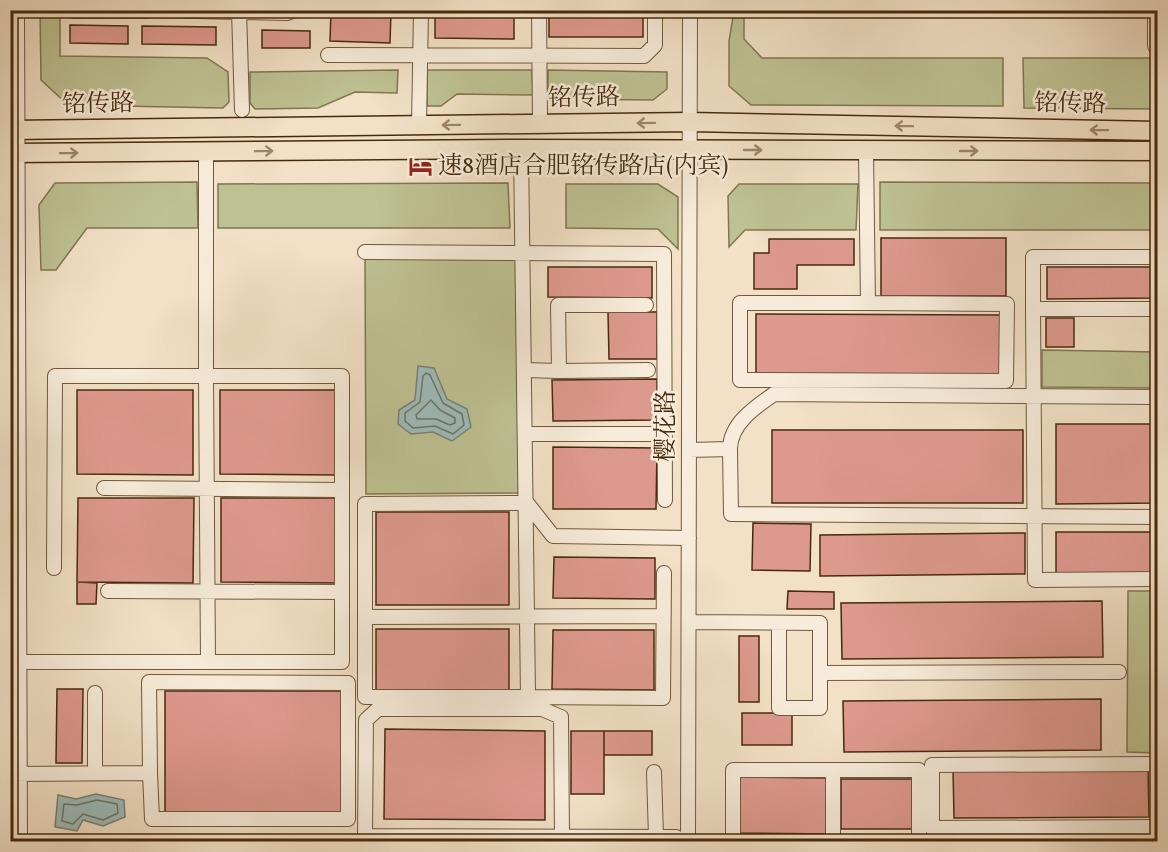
<svg xmlns="http://www.w3.org/2000/svg" width="1168" height="852" viewBox="0 0 1168 852" font-family="Vollkorn,'Noto Serif SC',serif">
  <style>
    .green { fill: #bec293; stroke: #827650; stroke-width: 1.5 }
    .water { fill: #9cbcba; stroke: #7a8275; stroke-width: 1.5 }
    .lines { fill: none; stroke-linecap: round; stroke-linejoin: round }
    .shore { stroke: #727364; stroke-width: 1.5 }
    .building { fill: #de998f; stroke: #472a0d; stroke-width: 1.5 }
    .minor-casing { stroke: #72583c; stroke-width: 16 }
    .major-casing { stroke: #472a0d; stroke-width: 21 }
    .minor { stroke: #f7ecdb; stroke-width: 14 }
    .major { stroke: #f2e1c7; stroke-width: 18 }
    .oneway { stroke: #9c866a }
    .labels { text-anchor: middle; dominant-baseline: central; stroke-width: 5; stroke-linejoin: round; paint-order: stroke }
    .street-label { font-size: 24px; fill: #472a0d; stroke: #f7ecdb }
    .poi-label { font-size: 24px; fill: #472a0d; stroke: #f7ecdb; text-anchor: start }
  </style>
  <rect width="100%" height="100%" fill="#f2e1c7"/>
  <filter id="stains"><feTurbulence type="fractalNoise" baseFrequency=".00333" numOctaves="4"/><feColorMatrix values="0 0 0 0 .2 0 0 0 0 .09 0 0 0 0 .02 0 0 0 .5 -.17"/></filter>
  <radialGradient id="worn" r=".72"><stop offset=".6" stop-color="#630" stop-opacity="0"/><stop offset="1" stop-color="#630" stop-opacity=".3"/></radialGradient>
  <path class="green" d="M40,11H60V56L207,58L228,72L229,102L223,108L68,105L41,80Z
    M734,11H744V39L762,58H1003V106L751,105L729,86V41Z
    M1023,58H1157V109L1024,108Z
    M398,70L397,93L355,92L318,108L255,109L250,103V72Z
    M427,70H532L533,95L457,94L441,106H427Z
    M548,70L667,72V89L653,100L548,99Z
    M197,182L198,228H87L56,270H41L39,205L55,183Z
    M880,182L1157,183V230H880Z
    M508,183L510,228H218V184Z
    M566,184H658L678,197V249L658,229L566,228Z
    M739,184H858L856,230H745L729,247L728,196Z
    M519,257L521,493L366,494L365,258Z
    M1042,350L1157,352V388L1042,387Z
    M1128,591H1157V753L1127,752Z"/>
  <path class="water" d="M418,366L434,368L447,399L467,409L471,427L452,441L433,432L411,434L398,424L399,410L415,400Z
    M96,794L124,800L125,817L103,826L83,820L77,831L55,827L58,795L76,799Z"/>
  <g class="lines">
    <path class="shore" d="M426,373L430,375L443,403L462,414L464,425L453,434L435,426L413,428L405,421V413L420,402L423,376Z
      M431,400L440,410L455,418V423L450,425L436,419H417L416,415Z
      M97,800L117,804L118,813L103,820L83,814L73,824L62,821L64,804L77,805Z"/>
  </g>
  <path class="building" d="M331,10L391,12L390,43L330,41Z
    M549,11H643V37H549Z
    M435,15H514V39L435,38Z
    M70,25L128,26V44L70,43Z
    M142,26L216,27V45L142,44Z
    M262,30L310,31V48H262Z
    M881,238H1006V296H881Z
    M769,239H854V265H797V289H754V253H769Z
    M548,267H652V298L548,297Z
    M1047,267H1158V298L1047,299Z
    M608,312H657V359H609Z
    M756,314L1002,315V377L756,376Z
    M1046,318H1074V347H1046Z
    M657,379V420L553,421L552,380Z
    M77,390H193V475L77,474Z
    M220,390H336V475L220,474Z
    M1056,424H1158V503L1056,504Z
    M772,430H1023V503H772Z
    M553,447L657,448L656,509H553Z
    M78,498H194L193,583L77,582Z
    M221,498H337V583L221,582Z
    M376,512H509V605H376Z
    M753,523L811,524L810,571L752,570Z
    M1056,532H1158V573H1056Z
    M1025,533V574L820,576V535Z
    M554,557L655,558V599L553,598Z
    M77,582L97,583L96,604H77Z
    M788,591L834,592V609H787Z
    M1102,601L1103,657L842,659L841,603Z
    M376,629H509V690H376Z
    M553,630H654V690L552,689Z
    M739,636H759V702H739Z
    M57,689H83L82,763H56Z
    M165,691H343V814L165,813Z
    M1101,699V750L844,752L843,701Z
    M742,713H792V745H742Z
    M385,729L545,731V820L384,819Z
    M571,731H604V794H571Z
    M604,731H652V755H604Z
    M1148,768L1149,817L954,818L953,769Z
    M737,777L829,778L828,834L737,833Z
    M841,779H914V829H841Z
    M935,837H1155V842H935Z"/>
  <g class="lines">
    <defs>
      <path id="minor" d="M17,10L20,842
        M147,10L287,13L295,10
        M239,10L242,110
        M539,10L540,124
        M74,11H148
        M1155,46V10
        M328,55L644,56L655,45V10
        M419,125L421,10
        M521,149L528,697H365V504L527,503L553,536L689,538
        M866,151L868,303L1007,304L1006,381L740,380V303H868
        M365,252L664,254L665,500
        M1033,309V257H1158
        M1158,309H1033L1035,580L1158,579
        M525,370L559,371L558,305H646
        M559,371L648,370
        M526,434H665
        M730,449L731,514L1158,517
        M689,450L730,449C730,424 755,407 774,394L1158,397
        M104,488L342,490
        M54,568L55,376H206L208,662
        M108,591L342,592
        M365,617L663,616
        M689,622L820,623V673L1119,672
        M779,623V708H820V673
        M19,662H342V376H206V152
        M95,693V773
        M528,697L663,698L664,573
        M1158,764L932,765V828L1158,827
        M833,770V842
        M654,772L656,837
        M11,774L150,773L152,819H348V683L149,682L150,773
        M562,836L561,717L542,709H378L366,720L365,836L676,837L681,842
        M49,842H341
        M688,842L690,10
        M733,842V770H919V842"/>
      <path id="major" d="M10,130L690,122L1158,131
        M10,153L521,149L1158,151"/>
    </defs>
    <use href="#minor" class="minor-casing"/>
    <use href="#major" class="major-casing"/>
    <use href="#minor" class="minor"/>
    <use href="#major" class="major"/>
  </g>
  <defs><path id="oneway-shaft" d="M-6 0H5M1.5-3L5.5 0L1.5 3" fill="none" stroke-width="1.6" stroke-linecap="round" stroke-linejoin="round" transform="scale(1.5)"/></defs>
  <g class="oneway">
    <use href="#oneway-shaft" transform="translate(646 123) rotate(179)"/>
    <use href="#oneway-shaft" transform="translate(451 125) rotate(179)"/>
    <use href="#oneway-shaft" transform="translate(904 126) rotate(-179)"/>
    <use href="#oneway-shaft" transform="translate(1099 130) rotate(-179)"/>
    <use href="#oneway-shaft" transform="translate(753 150)"/>
    <use href="#oneway-shaft" transform="translate(264 151) rotate(-1)"/>
    <use href="#oneway-shaft" transform="translate(969 151)"/>
    <use href="#oneway-shaft" transform="translate(69 153) rotate(-1)"/>
  </g>
  <defs>
    <symbol id="hotel-bare" viewBox="-9 -9 18 18"><path d="M-6-4.5h1.5V1H6V5H4.5V3h-9V5H-6ZM-4 0a1.8 1.8 0 1 1 3.6 0ZM.5 0V-2.5h3Q6-2.5 6 0Z" fill="#8f2418" stroke="#f7ecdb" stroke-width="2.5" paint-order="stroke"/></symbol>
  </defs>
  <g fill-rule="evenodd">
    <use href="#hotel-bare" x="404" y="150" width="33" height="33"/>
  </g>
  <g class="labels">
    <g class="street-label">
      <text transform="translate(584 99) rotate(-1)">铭传路</text>
      <text transform="translate(98 105) rotate(-1)">铭传路</text>
      <text transform="translate(1070 105) rotate(1)">铭传路</text>
      <text transform="translate(667 426) rotate(-90)">樱花路</text>
    </g>
    <g class="poi-label">
      <text x="438" y="167">速8酒店合肥铭传路店(内宾)</text>
    </g>
  </g>
  <rect width="1168" height="852" fill="none" stroke="#f2e1c7" stroke-width="36"/>
  <rect x="12" y="12" width="1144" height="828" fill="none" stroke="#472a0d" stroke-width="3"/>
  <rect x="18" y="18" width="1132" height="816" fill="none" stroke="#472a0d" stroke-width="1.5"/>
  <rect width="100%" height="100%" filter="url(#stains)"/>
  <rect width="100%" height="100%" fill="url(#worn)"/>
</svg>
